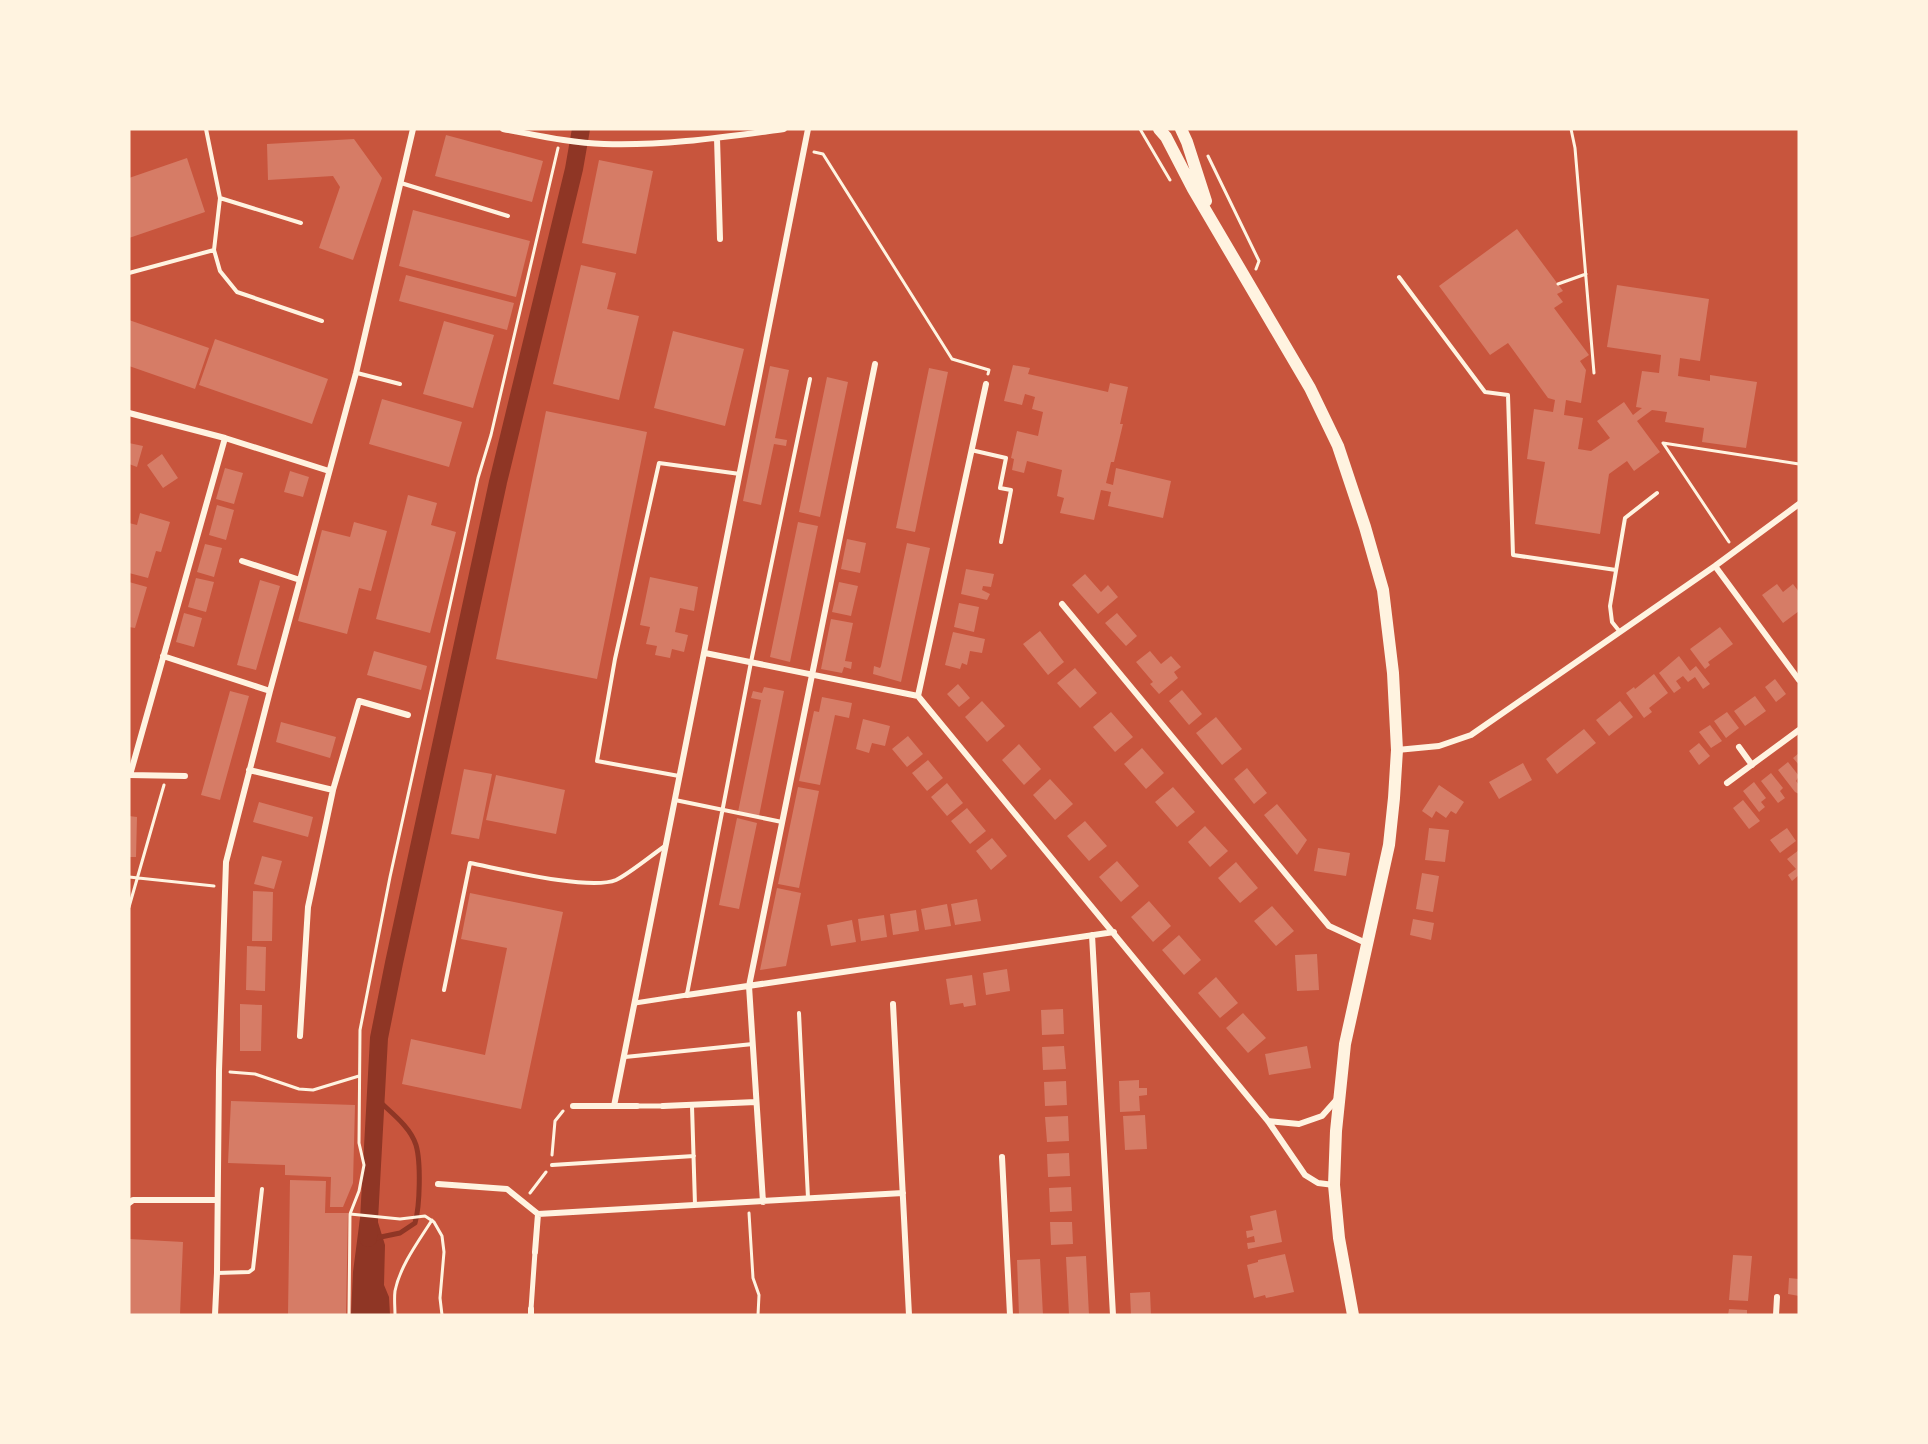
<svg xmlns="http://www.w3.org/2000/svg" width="1928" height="1444" viewBox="0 0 1928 1444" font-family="'Titillium Web',sans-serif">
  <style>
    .water { fill: #8f3625 }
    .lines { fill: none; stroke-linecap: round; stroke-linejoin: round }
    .stream { stroke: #8f3625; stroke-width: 5 }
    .canal { stroke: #8f3625; stroke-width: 18 }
    .building { fill: #d67c66 }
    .path { stroke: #fff3e0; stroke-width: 3 }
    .service { stroke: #fff3e0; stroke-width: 4 }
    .pedestrian { stroke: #fff3e0; stroke-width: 5 }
    .minor { stroke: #fff3e0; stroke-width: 6 }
    .trunk { stroke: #fff3e0; stroke-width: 12 }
  </style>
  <rect width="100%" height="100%" fill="#c8553d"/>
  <path class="water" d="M360,1218L377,1219L385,1245L384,1285L389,1297L390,1315H351L353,1272Z"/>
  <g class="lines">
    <path class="stream" d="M376,1238L400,1233L415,1223C420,1206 421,1162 416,1145C410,1126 390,1112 377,1099"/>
    <path class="canal" d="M368,1238L379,1038L394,963L498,482L574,169L581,129"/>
  </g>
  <path class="building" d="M446,135L543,161L532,202L435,176Z
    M354,139L382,178L353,260L319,248L340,187L333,176L268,180L267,144Z
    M187,158L205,212L129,238V178Z
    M599,160L653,171L636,254L582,243Z
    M413,210L530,241L516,297L399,266Z
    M1517,229L1563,291L1557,294L1563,302L1554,308L1589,355L1580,361L1586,370L1581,403L1566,400L1564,415L1583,418L1578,449L1591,451L1610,438L1597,421L1624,402L1633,415L1642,408L1636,407L1642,371L1659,373L1661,355L1607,347L1617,285L1709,299L1700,361L1680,358L1678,376L1710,381V375L1757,382L1746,448L1702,442L1704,428L1665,422L1667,412L1652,410L1637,421L1660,452L1634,471L1627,461L1609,474L1600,534L1535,524L1545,462L1527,459L1534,409L1553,412L1555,400L1548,398L1508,343L1490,355L1439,286Z
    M581,265L616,273L607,309L639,316L619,400L553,384Z
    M406,275L514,303L507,330L399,301Z
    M129,320L209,348L195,389L129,366Z
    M444,321L494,335L473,408L423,394Z
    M673,331L744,349L725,426L654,408Z
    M215,339L328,379L312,424L199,385Z
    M1013,365L1030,368L1028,374L1108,392L1110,383L1128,387L1120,424H1123L1114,462H1111L1106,483L1113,485L1116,468L1171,481L1163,518L1108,506L1111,492L1101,490L1094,520L1060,513L1064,498L1057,496L1062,470L1027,461L1024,473L1012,470L1014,459L1011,458L1017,431L1038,436L1043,412L1032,409L1035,397L1025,394L1022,405L1004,401Z
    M770,366L789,370L775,438L787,440L786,446L774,444L761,505L743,501Z
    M929,368L948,372L915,532L896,528Z
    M827,377L848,382L820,517L799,512Z
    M382,399L462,422L449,467L369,444Z
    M546,411L647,432L597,679L496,659Z
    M129,443L143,446L137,467L129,464Z
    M162,454L178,478L163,488L147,465Z
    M225,468L243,473L234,504L216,499Z
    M290,471L309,477L303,497L284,492Z
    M408,495L437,503L431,525L456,532L430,633L376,619Z
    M217,505L234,510L226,540L209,535Z
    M140,513L170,522L161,552L156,551L148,578L129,573V523L137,525Z
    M354,522L387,531L371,591L359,588L347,634L298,621L322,530L350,537Z
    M798,522L818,526L790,662L770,657Z
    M847,539L866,543L860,573L841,569Z
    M907,543L930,548L901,682L873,674L874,666L880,668L881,666Z
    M205,544L222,548L214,577L197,572Z
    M966,569L994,574L991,587L983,586L982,590L990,594L987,600L961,594Z
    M1085,574L1101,592L1108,585L1118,597L1098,614L1072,585Z
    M650,577L698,587L694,611L680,608L675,632L688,635L684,652L672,649L670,658L655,655L657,646L646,644L650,627L640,625Z
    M196,578L214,582L206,612L188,607Z
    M260,580L280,586L256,670L237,665Z
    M129,582L147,587L135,628L129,627Z
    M839,582L858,586L851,616L832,612Z
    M1777,584L1783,592L1793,584L1799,592V611L1783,623L1762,595Z
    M959,603L979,607L974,632L954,627Z
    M184,613L202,618L194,647L176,642Z
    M1117,613L1137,636L1126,646L1105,623Z
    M831,619L853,623L845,661L852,662L851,669L844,667L842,673L821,669Z
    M1720,627L1733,644L1708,662L1710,665L1705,669L1690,649Z
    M1040,631L1064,662L1048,675L1023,644Z
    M953,632L985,639L982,653L970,651L967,665L962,663L960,669L945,665Z
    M374,651L427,666L421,690L367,675Z
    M1150,651L1161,664L1171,656L1181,667L1174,672L1178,678L1159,694L1150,684L1153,682L1136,662Z
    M1679,656L1690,671L1696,666L1710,684L1703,689L1695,677L1688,682L1683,676L1676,681L1681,688L1674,693L1659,673Z
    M1075,668L1097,693L1080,708L1057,683Z
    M1654,674L1668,693L1649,708L1652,712L1644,718L1626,693L1634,687L1635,689Z
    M1775,679L1786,694L1776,702L1765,687Z
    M958,684L970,698L959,707L947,694Z
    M764,687L784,691L759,816L738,812L761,700L751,698L753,691L762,693Z
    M1182,690L1202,714L1189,725L1169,701Z
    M230,691L249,696L220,800L201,795Z
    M1755,696L1766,711L1745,726L1734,711Z
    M822,697L852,703L849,718L835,715L820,785L799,781L814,711L819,712Z
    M982,701L1005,726L987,742L965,717Z
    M1620,701L1633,717L1609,736L1596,720Z
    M1111,712L1133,737L1115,752L1093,727Z
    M1727,712L1739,728L1726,738L1714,721Z
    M1216,717L1242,749L1222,765L1196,733Z
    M863,719L890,726L885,746L872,743L869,753L856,749Z
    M281,722L336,737L330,758L276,742Z
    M1710,725L1722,741L1711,748L1699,732Z
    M1584,729L1596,743L1557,774L1546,759Z
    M908,736L923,754L907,767L892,749Z
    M1699,743L1710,756L1699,765L1689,751Z
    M1019,744L1041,769L1024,785L1002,760Z
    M1142,748L1164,773L1146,789L1124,764Z
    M1799,753V765L1793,758Z
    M928,760L943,778L927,791L912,773Z
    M1788,762L1799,776L1796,781L1799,785V794L1795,792L1778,770Z
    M1523,763L1532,780L1499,799L1489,782Z
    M1247,768L1267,793L1254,804L1234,779Z
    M464,769L492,774L479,839L451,834Z
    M1771,773L1783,788L1780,791L1785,798L1778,803L1761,781Z
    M496,775L565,790L556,834L486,820Z
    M1050,779L1073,804L1055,820L1033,795Z
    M1754,782L1766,798L1761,802L1765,807L1759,812L1743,791Z
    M947,783L963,803L947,816L931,797Z
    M1439,785L1464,802L1456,814L1451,811L1446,818L1436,811L1432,818L1422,811Z
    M798,787L819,791L799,888L778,884Z
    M1173,787L1195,812L1177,827L1155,802Z
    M1743,800L1760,821L1749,829L1733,808Z
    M259,802L313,817L308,837L253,822Z
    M1277,804L1307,840L1297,855L1264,815Z
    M967,808L986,831L970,844L951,821Z
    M129,816L137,817L136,857H129Z
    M737,818L757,823L739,909L719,905Z
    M1085,821L1107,846L1089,861L1067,836Z
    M1205,826L1228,851L1210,867L1188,842Z
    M1429,828L1449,830L1445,862L1425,860Z
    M1787,828L1796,841L1780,853L1770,840Z
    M992,838L1007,856L991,870L976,851Z
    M1318,848L1350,853L1346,876L1314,871Z
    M1799,850V875L1792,881L1788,875L1796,869L1787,859Z
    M262,856L282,861L274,889L254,884Z
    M1117,861L1139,886L1121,902L1099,877Z
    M1236,862L1258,888L1240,903L1218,878Z
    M1422,873L1439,876L1433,912L1416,909Z
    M777,888L801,893L786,966L760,970Z
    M253,891L273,892L272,941H252Z
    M470,893L563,912L521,1109L402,1084L411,1039L485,1055L507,948L461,939Z
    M977,899L981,921L955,925L951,904Z
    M1149,901L1171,926L1153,942L1131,917Z
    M947,904L951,926L925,930L921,909Z
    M1272,906L1294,931L1276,946L1254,921Z
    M916,910L919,931L893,935L890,914Z
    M884,915L887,937L861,941L858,919Z
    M1413,919L1434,923L1431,940L1410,935Z
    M852,920L856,942L831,946L827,925Z
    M1179,935L1201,960L1184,975L1162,950Z
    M247,946L266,947L265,991L246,990Z
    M1317,954L1319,990L1297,991L1295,955Z
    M1007,969L1010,991L986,995L983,973Z
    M972,975L976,1005L964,1007L963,1003L950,1005L946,979Z
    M1216,977L1238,1003L1220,1018L1198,993Z
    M240,1004L262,1005L261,1051H240Z
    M1063,1009L1064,1034L1042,1035L1041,1010Z
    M1243,1013L1266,1038L1248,1053L1226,1028Z
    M1064,1046L1066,1069L1043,1070L1042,1047Z
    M1307,1046L1311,1068L1269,1075L1265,1054Z
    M1139,1080V1088H1147V1095L1139,1096L1140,1111L1120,1112L1119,1081Z
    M1066,1081L1067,1105L1045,1106L1044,1082Z
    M231,1101L355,1105L353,1183L343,1207H330L331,1177L285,1175V1165L228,1163Z
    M1145,1115L1147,1149L1125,1150L1123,1116Z
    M1068,1116L1069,1141L1047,1142L1045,1117Z
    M1069,1153L1070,1176L1048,1177L1047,1154Z
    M290,1180L326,1181L325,1213H348L346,1315L288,1314Z
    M1071,1187L1072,1211L1050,1212L1049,1188Z
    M1276,1210L1282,1242L1248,1249L1247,1243L1255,1242L1254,1236L1247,1238L1246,1231L1253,1230L1250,1216Z
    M1050,1222H1072L1073,1244L1051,1245Z
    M129,1239L183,1242L180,1315H129Z
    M1285,1254L1294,1292L1266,1298L1265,1295L1254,1298L1247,1265L1258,1262V1260Z
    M1733,1255L1752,1256L1748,1301L1729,1300Z
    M1086,1256L1089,1315H1069L1066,1257Z
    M1040,1259L1043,1315H1019L1017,1260Z
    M1789,1278L1799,1279V1296L1788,1294Z
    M1150,1292L1151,1315H1131L1130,1293Z
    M1729,1309L1747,1310V1315H1728Z"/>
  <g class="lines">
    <path class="path" d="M1140,129L1170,180
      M1571,129L1575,148L1594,373
      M814,152L823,154L952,359L989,370L988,374
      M1208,156L1259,261L1256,269
      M1558,284L1586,274
      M1729,542L1663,443L1799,464
      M129,877L214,886
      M129,907L164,785
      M230,1072L255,1074L299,1089L313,1090L359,1076
      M552,1155L555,1121L563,1111
      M530,1193L546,1172
      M749,1213L753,1278L759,1295L758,1315
      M350,1214L400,1219L425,1216L434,1222L442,1236L444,1252L440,1298L442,1315
      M349,1315L350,1214L359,1191L364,1165L359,1143L360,1030L390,877L478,478L491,435L558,148
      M395,1315C395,1307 394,1299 395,1291C400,1266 418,1242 432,1220"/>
    <path class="service" d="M206,129L220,198L214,250L220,271L237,292L322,321
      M401,183L508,216
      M220,198L301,223
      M129,273L214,250
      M1399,277L1485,392L1508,395L1513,555L1616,570
      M357,373L400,384
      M971,450L1006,458L1000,488L1011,490L1001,542
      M1620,632L1612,622L1610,606L1625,518L1657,493
      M679,776L597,761L615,659L659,463L740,474
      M675,800L782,822
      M444,990L470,863C501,869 589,891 616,880C629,874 653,854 665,846
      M687,994L751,662L810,379
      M799,1013L808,1198
      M625,1057L753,1044
      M692,1106L695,1205
      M552,1165L694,1156
      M217,1273L249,1272L253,1269L262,1189"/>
    <path class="pedestrian" d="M635,1003L687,995
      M637,1106H663
      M531,1309L535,1252"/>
    <path class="minor" d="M503,129C536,135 570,143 604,144C665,146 724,137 784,129
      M717,138L720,239
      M129,413L225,438L329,471
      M242,561L300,580
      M1715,566L1799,680
      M1062,604L1329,926L1368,944
      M705,653L918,696
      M163,656L270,691
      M918,696L1268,1121L1305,1175L1318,1183L1334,1185
      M918,696L986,384
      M1739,747L1752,765
      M1397,750L1439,746L1471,735L1715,566L1799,504
      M249,770L333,790
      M129,775L185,776
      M130,775L225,438
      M1727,783L1799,730
      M1092,935L1113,1315
      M687,995L1114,932
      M893,1004L909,1315
      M300,1036L308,907L333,790L359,701L408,715
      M573,1106H614L808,129
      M614,1106H637
      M663,1106L756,1102
      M1268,1121L1299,1124L1322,1116L1338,1098
      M1002,1157L1010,1315
      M438,1184L507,1189L538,1214L903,1193
      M763,1202L749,986L875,364
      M129,1203L133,1200H217
      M535,1252L538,1214
      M215,1315L217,1273L219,1071L226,862L270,691L356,373L413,129
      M531,1315V1309
      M1776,1315L1777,1297"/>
    <path class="trunk" d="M1159,129L1166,137L1193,189L1310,388L1338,446L1365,527L1383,590L1393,673L1397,750L1394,798L1389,845L1345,1044L1336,1131L1334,1185L1339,1238L1353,1315
      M1181,129L1187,142L1206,201"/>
  </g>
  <rect width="1928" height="1444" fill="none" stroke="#fff3e0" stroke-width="261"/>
</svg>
